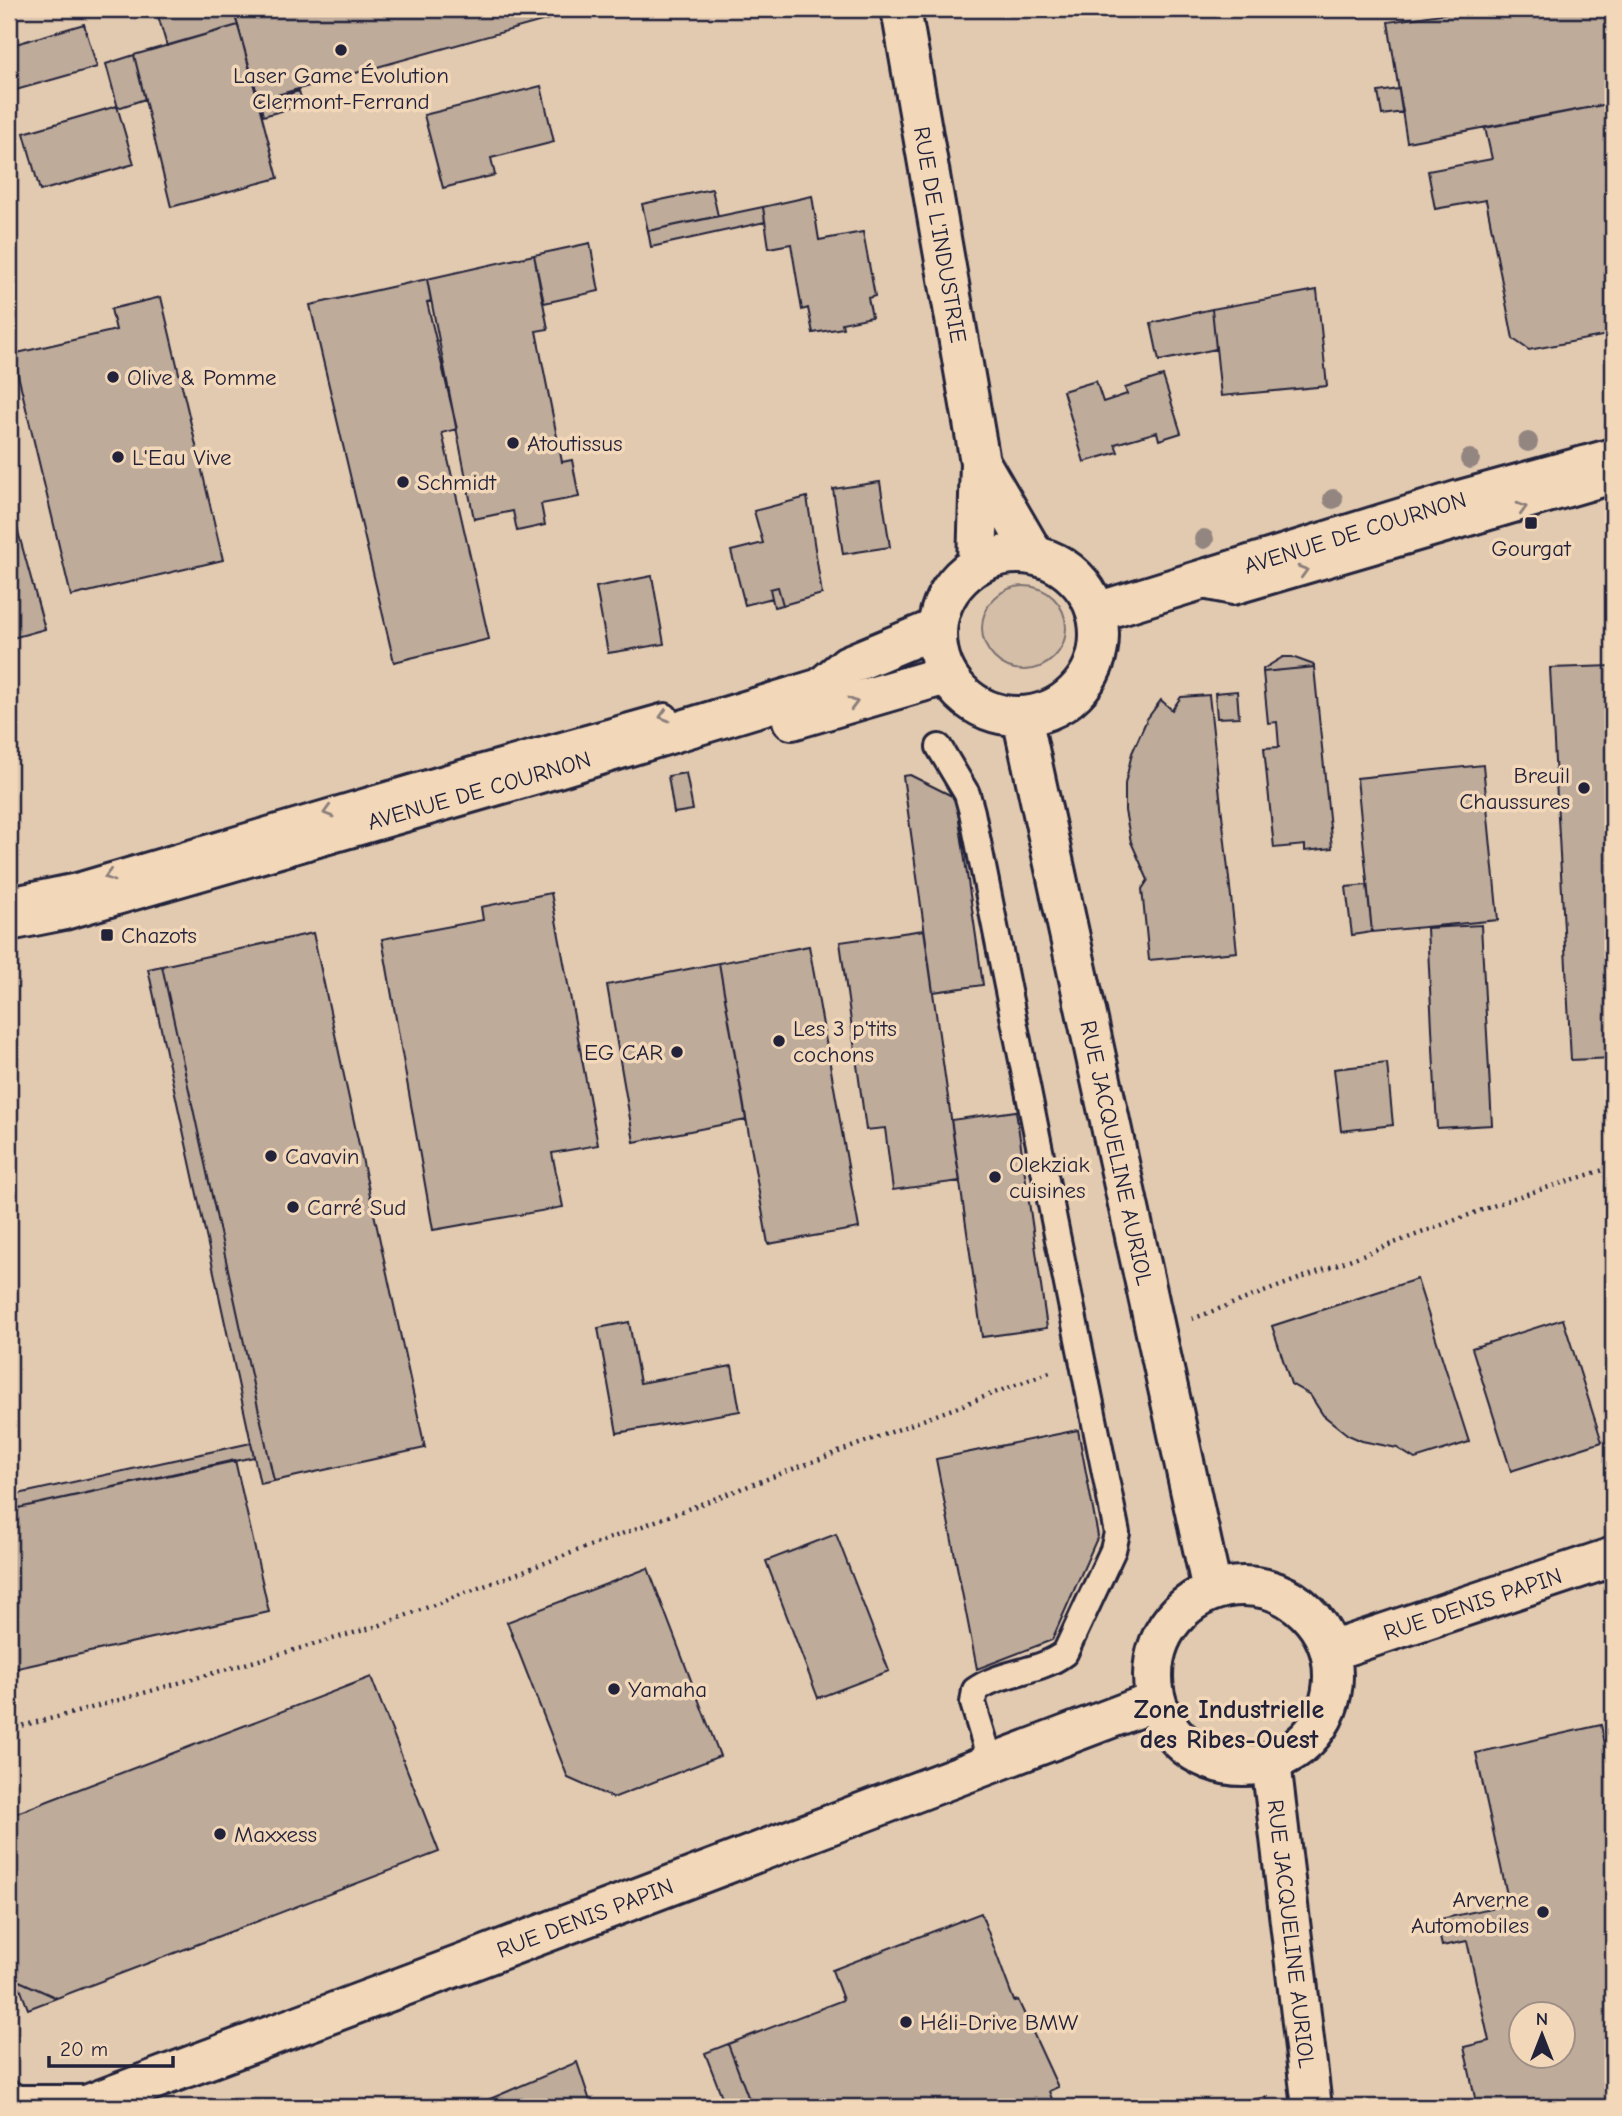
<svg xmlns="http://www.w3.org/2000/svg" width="1622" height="2116" viewBox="0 0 1622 2116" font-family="'Comic Neue',sans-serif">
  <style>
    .built { fill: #e2cab0; fill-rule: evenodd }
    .green { fill: #d4bea7; stroke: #7b7071; stroke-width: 2 }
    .building { fill: #beab9a; stroke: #22223b; stroke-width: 2; fill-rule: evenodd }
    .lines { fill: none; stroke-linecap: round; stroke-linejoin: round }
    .lane-casing { stroke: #22223b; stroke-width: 30 }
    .street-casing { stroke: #22223b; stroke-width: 44 }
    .secondary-casing { stroke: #22223b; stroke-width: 44 }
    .path { stroke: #22223b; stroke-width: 4.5; stroke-dasharray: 2 5; stroke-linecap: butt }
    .lane { stroke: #f2d8b9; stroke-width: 24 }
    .street { stroke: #f2d8b9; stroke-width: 38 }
    .secondary { stroke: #f2d8b9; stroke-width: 38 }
    .tree { fill: #938580 }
    .oneway { stroke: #8a7d7a }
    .poi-dot { fill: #22223b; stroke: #f2d8b9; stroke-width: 2.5 }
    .labels { text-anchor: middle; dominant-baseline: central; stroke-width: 7; stroke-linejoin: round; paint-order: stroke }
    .poi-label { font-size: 23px; fill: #22223b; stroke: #f2d8b9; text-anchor: start }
    .street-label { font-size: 23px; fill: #22223b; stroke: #f2d8b9 }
    .quarter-label { font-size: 26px; font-weight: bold; fill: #22223b; stroke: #f2d8b9 }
  </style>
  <rect width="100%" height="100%" fill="#f2d8b9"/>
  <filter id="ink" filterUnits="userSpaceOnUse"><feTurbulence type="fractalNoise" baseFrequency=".0143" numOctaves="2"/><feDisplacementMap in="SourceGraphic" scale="14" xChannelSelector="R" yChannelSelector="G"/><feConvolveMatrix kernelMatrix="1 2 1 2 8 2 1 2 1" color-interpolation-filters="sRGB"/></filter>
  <g filter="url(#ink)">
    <path class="built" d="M9,9H1613V2107H9ZM1520,2014H1562V2056H1520Z"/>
    <path class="green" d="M982 628a42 42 0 1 1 84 0a42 42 0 1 1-84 0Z"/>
    <path class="building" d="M156,9H233L238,25L167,46Z
      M233,9H585L259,100Z
      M1474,9H1613V103L1407,142L1388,22Z
      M84,24L97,67L9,92V46Z
      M238,25L278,178L171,207L134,55Z
      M134,55L145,99L118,108L106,64Z
      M541,86L554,142L491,158L495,175L443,188L424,115Z
      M1399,89L1403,112L1382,115L1378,92Z
      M299,91L303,105L263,116L260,102Z
      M1613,103V334L1529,350L1513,339L1486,200L1435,209L1428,171L1492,159L1485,128Z
      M117,106L134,164L40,191L24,133Z
      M712,189L718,216L648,231L642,204Z
      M812,196L819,240L863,232L875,296L868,298L872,317L842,323L843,328L813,333L808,308L802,310L791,244L769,248L763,207Z
      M763,207L765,222L651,247L648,231Z
      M590,243L599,291L544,303L534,255Z
      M534,255L548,329L536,331L562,462L572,460L579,497L541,504L545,525L517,531L513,511L474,519L427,279Z
      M427,279L431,301L427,302L457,429L442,433L489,639L394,662L310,305Z
      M1317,290L1327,386L1221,396L1212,309Z
      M161,297L223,560L71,596L13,354L116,330L111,309Z
      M1212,309L1216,349L1159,361L1151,323Z
      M1163,376L1181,433L1159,440L1157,432L1115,444L1118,452L1084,462L1063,391L1096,381L1103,402L1127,394L1125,388Z
      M880,482L890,547L843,554L833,489Z
      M807,497L822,594L783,605L778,587L770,589L772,598L745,605L731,551L763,543L754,511Z
      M9,499L45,629L9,639Z
      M652,576L664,644L608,653L596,587Z
      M778,587L783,605L774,607L770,589Z
      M1283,657H1292L1314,665V667L1263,672V669Z
      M1613,666V1058L1571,1060L1550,668Z
      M1314,667L1332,848L1305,851V845L1274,848L1264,748L1279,747L1277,722L1268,723L1263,672Z
      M1237,691L1239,717L1217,718L1215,693Z
      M1209,695L1237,952L1149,960L1142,889L1148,880L1131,842L1125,811V784L1132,753L1147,719L1161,700L1172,710L1181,697Z
      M1483,765L1498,920L1372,932L1357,778Z
      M686,773L693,810L674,813L668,776Z
      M910,775L956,798L983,985L933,992L903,776Z
      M1367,885L1372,932L1352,935L1346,887Z
      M551,893L598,1145L552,1153L563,1207L433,1230L382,939L483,920L481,907Z
      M1481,925L1492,1125L1437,1128L1427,928Z
      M924,930L960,1181L893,1190L885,1128L866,1130L840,942Z
      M313,933L425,1448L274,1481L162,966Z
      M809,946L859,1228L768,1244L719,963Z
      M719,963L746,1120L634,1142L607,985Z
      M162,966L274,1481L260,1484L148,969Z
      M1387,1063L1393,1125L1341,1131L1334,1069Z
      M1016,1111L1047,1328L982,1337L951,1120Z
      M1417,1279L1469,1442L1415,1459L1397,1448L1362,1441L1348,1435L1323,1415L1310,1395L1291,1384L1272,1326Z
      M1563,1319L1602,1442L1511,1471L1472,1348Z
      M629,1322L640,1383L732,1366L740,1411L617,1433L598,1328Z
      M1078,1430L1098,1536L1052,1640L977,1669L936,1459Z
      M251,1443L254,1457L9,1510V1496Z
      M235,1460L269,1612L9,1670V1510Z
      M836,1534L889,1671L818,1698L766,1561Z
      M648,1568L720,1756L613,1798L568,1778L507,1622Z
      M371,1677L439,1852L57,1998L17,1980L9,1958V1816Z
      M1601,1725L1613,1779V2107H1477L1464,2047L1489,2041L1467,1941L1442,1946L1436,1920L1509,1904L1476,1753ZM1520,2014H1562V2056H1520Z
      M981,1913L1014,2001L1018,2000L1058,2087L1049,2091L1055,2107H752L728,2044L843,2000L832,1970Z
      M17,1980L57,1998L28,2009Z
      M728,2044L752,2107H726L705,2053Z
      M577,2062L592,2107H471Z
      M1267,2097V2107H1251V2100Z"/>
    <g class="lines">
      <defs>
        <path id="lane" d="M1197,585L1233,592L1613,481
          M939,747L967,794L972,812L1117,1533L1113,1550L1065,1653C1039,1673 1002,1671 975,1690L973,1703L991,1763
          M9,900L77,886L458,774L665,716"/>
        <g id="street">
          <path id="s1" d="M901,9L980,462L977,565"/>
          <path d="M980,462L1034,555"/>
          <path id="s2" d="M1022,717L1212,1590"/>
          <circle cx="1243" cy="1676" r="90"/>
          <path id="s3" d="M1331,1651L1613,1557"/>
          <path id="s4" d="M1271,1762L1312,2107"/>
          <path id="s5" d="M9,2101L15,2105H86L463,1964L1156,1701"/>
        </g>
        <g id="secondary">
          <circle cx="1018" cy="635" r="81"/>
          <path id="s6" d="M1097,612L1460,500L1613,458"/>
          <path d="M792,720L946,675"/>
          <path id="s7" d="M9,921L64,910L557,768L821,688L848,665L937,628"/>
        </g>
      </defs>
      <use href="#lane" class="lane-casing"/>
      <use href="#street" class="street-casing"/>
      <use href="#secondary" class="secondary-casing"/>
      <path class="path" d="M1192,1319L1514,1198L1613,1167
        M9,1729L77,1712L378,1626L1050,1372"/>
      <use href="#lane" class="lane"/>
      <use href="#street" class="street"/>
      <use href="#secondary" class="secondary"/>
    </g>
    <g class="tree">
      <circle cx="1528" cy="442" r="10"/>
      <circle cx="1470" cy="459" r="10"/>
      <circle cx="1333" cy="499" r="10"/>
      <circle cx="1204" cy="539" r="10"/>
    </g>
    <defs><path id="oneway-chevron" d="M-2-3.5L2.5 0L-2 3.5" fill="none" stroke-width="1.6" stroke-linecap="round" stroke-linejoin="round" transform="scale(1.75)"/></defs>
    <g class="oneway">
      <use href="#oneway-chevron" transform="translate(1522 508) rotate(-16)"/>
      <use href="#oneway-chevron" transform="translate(1303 571) rotate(-16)"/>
      <use href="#oneway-chevron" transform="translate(853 703) rotate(-15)"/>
      <use href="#oneway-chevron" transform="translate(664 716) rotate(164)"/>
      <use href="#oneway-chevron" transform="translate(328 812) rotate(164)"/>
      <use href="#oneway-chevron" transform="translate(109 876) rotate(164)"/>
    </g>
  </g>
  <g class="poi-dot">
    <circle cx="341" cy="50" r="7"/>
    <circle cx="113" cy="377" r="7"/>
    <circle cx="513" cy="443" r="7"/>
    <circle cx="118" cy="457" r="7"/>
    <circle cx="403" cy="482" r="7"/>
    <rect x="1524" y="516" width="14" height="14" rx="3.5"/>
    <circle cx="1584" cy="788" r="7"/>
    <rect x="100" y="928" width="14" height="14" rx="3.5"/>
    <circle cx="779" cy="1041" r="7"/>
    <circle cx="677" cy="1052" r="7"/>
    <circle cx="271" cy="1156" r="7"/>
    <circle cx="995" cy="1177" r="7"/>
    <circle cx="293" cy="1207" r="7"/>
    <circle cx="614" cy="1689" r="7"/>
    <circle cx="220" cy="1834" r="7"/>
    <circle cx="1543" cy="1912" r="7"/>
    <circle cx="906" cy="2022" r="7"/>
  </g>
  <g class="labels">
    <g class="poi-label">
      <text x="341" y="75" text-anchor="middle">Laser Game Évolution<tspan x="341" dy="26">Clermont-Ferrand</tspan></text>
      <text x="127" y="377">Olive &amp; Pomme</text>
      <text x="527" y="443">Atoutissus</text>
      <text x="132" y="457">L'Eau Vive</text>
      <text x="417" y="482">Schmidt</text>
      <text x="1531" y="548" text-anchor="middle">Gourgat</text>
      <text x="1570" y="775" text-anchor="end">Breuil<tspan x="1570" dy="26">Chaussures</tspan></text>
      <text x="121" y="935">Chazots</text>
      <text x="793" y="1028">Les 3 p'tits<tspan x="793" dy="26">cochons</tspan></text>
      <text x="663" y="1052" text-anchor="end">EG CAR</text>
      <text x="285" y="1156">Cavavin</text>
      <text x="1009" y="1164">Olekziak<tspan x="1009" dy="26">cuisines</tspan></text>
      <text x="307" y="1207">Carré Sud</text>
      <text x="628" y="1689">Yamaha</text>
      <text x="234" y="1834">Maxxess</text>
      <text x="1529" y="1899" text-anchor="end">Arverne<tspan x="1529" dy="26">Automobiles</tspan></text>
      <text x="920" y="2022">Héli-Drive BMW</text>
    </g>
    <g class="street-label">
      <text stroke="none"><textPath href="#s1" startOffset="229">RUE DE L'INDUSTRIE</textPath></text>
      <text stroke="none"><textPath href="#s6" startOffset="270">AVENUE DE COURNON</textPath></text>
      <text stroke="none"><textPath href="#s7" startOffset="488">AVENUE DE COURNON</textPath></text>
      <text stroke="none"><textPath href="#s2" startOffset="446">RUE JACQUELINE AURIOL</textPath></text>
      <text stroke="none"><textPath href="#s3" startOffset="149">RUE DENIS PAPIN</textPath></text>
      <text stroke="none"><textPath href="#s5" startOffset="611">RUE DENIS PAPIN</textPath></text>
      <text stroke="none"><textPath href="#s4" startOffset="173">RUE JACQUELINE AURIOL</textPath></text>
    </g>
    <g class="quarter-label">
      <text x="1229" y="1710">Zone Industrielle<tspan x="1229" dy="30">des Ribes-Ouest</tspan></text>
    </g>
  </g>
  <rect width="1622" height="2116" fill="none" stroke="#f2d8b9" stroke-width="35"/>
  <rect x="18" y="18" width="1587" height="2081" fill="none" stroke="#22223b" stroke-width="2.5" filter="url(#ink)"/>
  <g transform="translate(1542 2035)"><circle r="33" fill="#f2d8b9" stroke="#9f8f87" stroke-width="2"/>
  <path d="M0-5L12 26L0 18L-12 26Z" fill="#22223b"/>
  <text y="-10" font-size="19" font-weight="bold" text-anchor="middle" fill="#22223b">N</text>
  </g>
  <path d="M49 2056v10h124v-10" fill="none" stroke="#22223b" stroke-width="3.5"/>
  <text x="60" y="2056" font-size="21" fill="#22223b" stroke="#f2d8b9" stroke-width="5" paint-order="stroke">20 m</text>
</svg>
